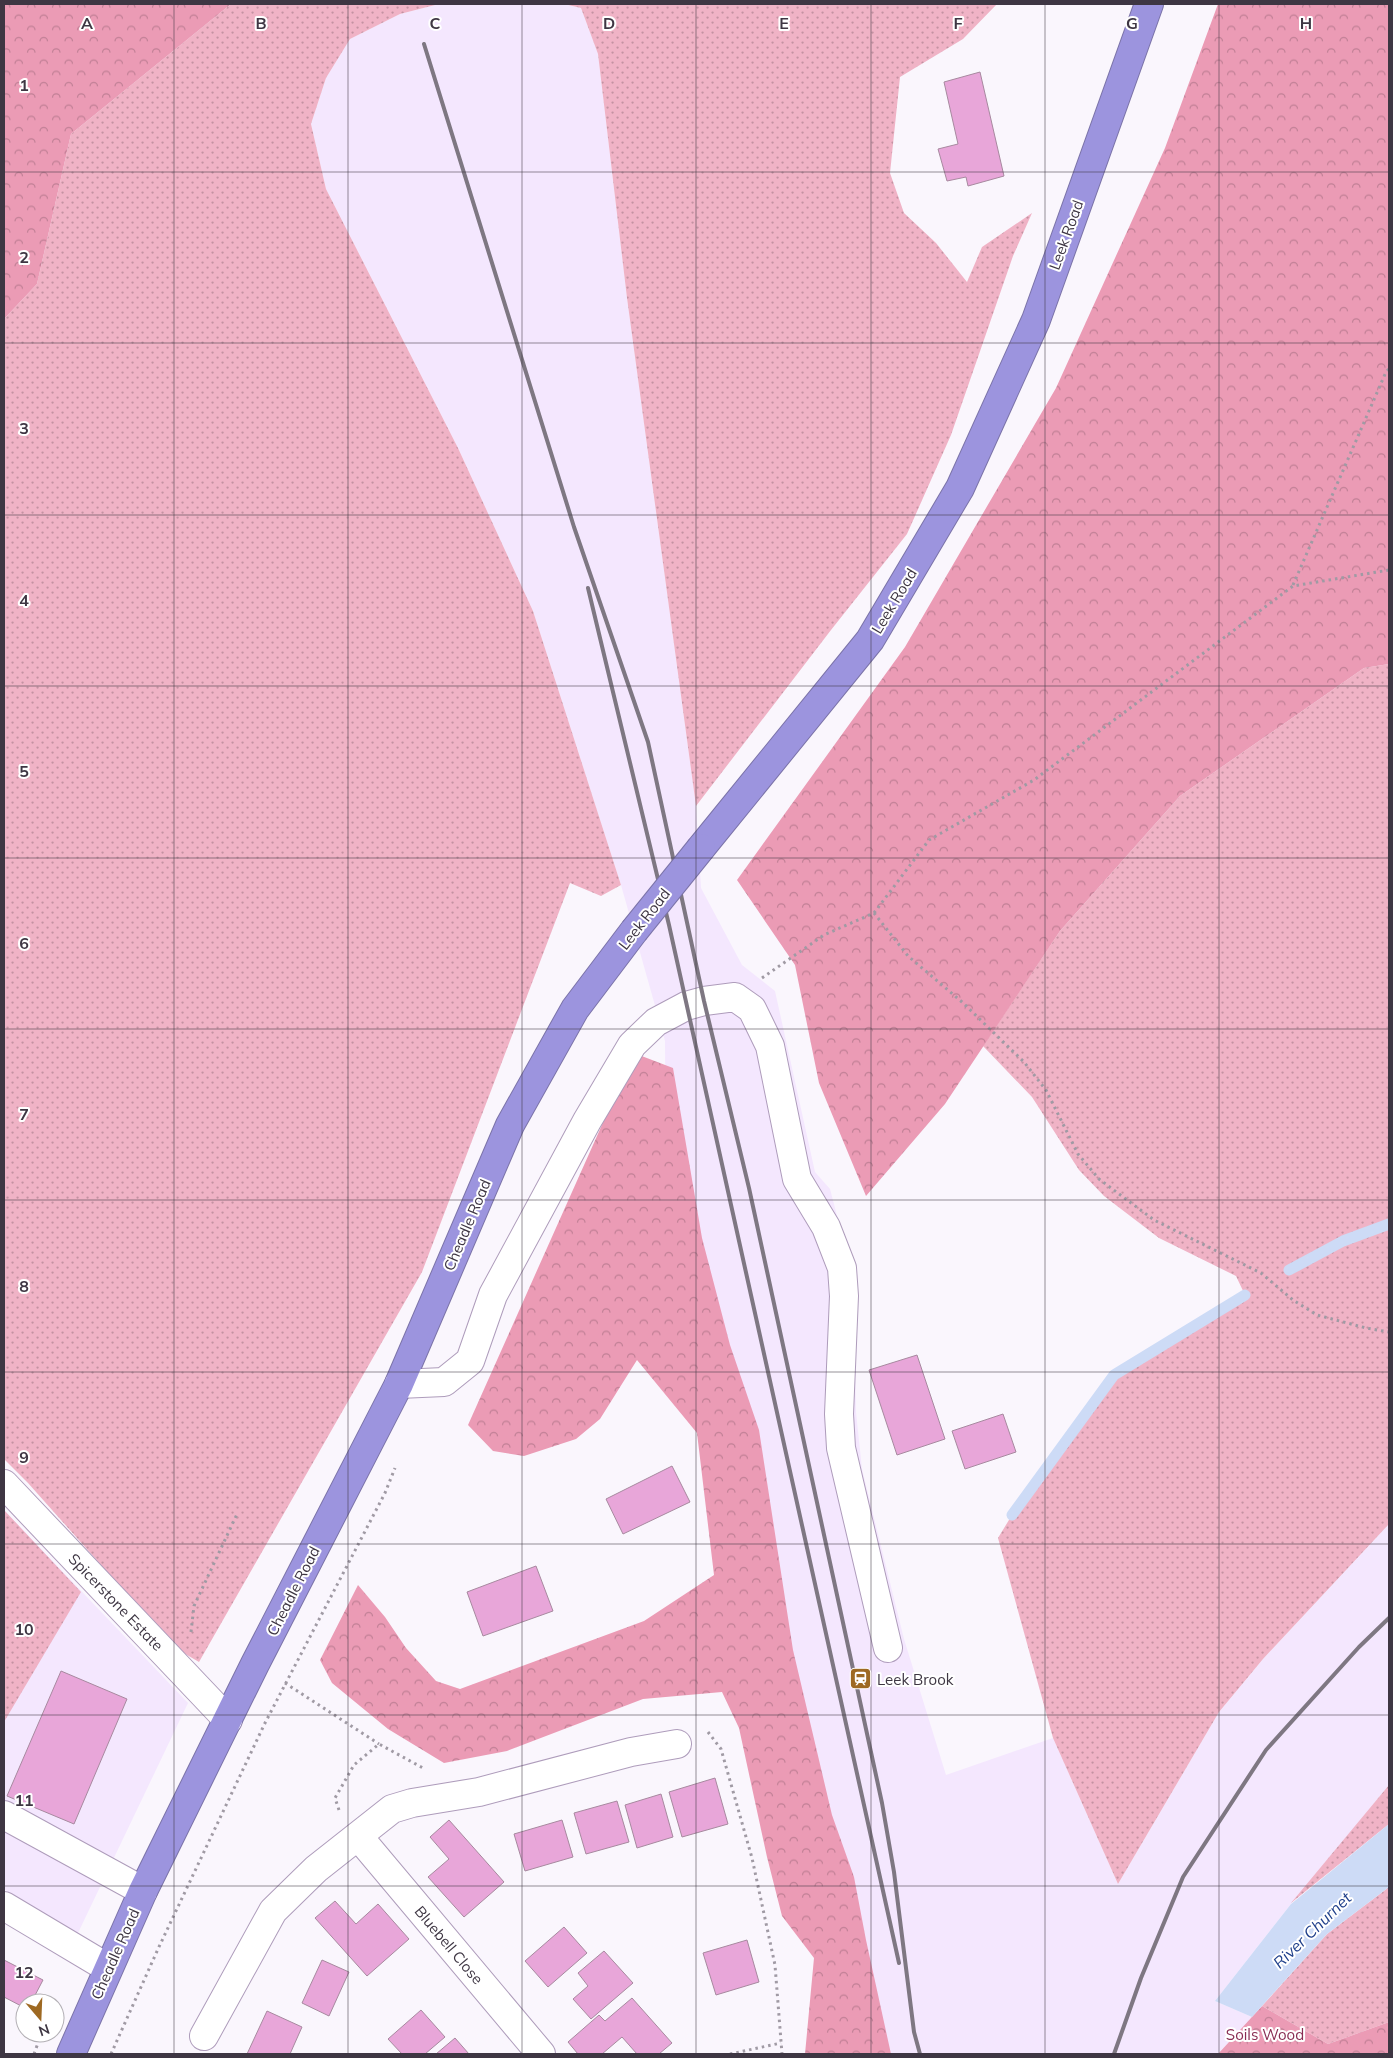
<svg xmlns="http://www.w3.org/2000/svg" width="1393" height="2058" viewBox="0 0 1393 2058" font-family="Mulish,sans-serif">
  <style>
    .built { fill: #f4e7fe }
    .grass { fill: url(#grass-dots) }
    .forest { fill: url(#forest-crowns) }
    .water { fill: #cddbf6 }
    .lines { fill: none; stroke-linecap: round; stroke-linejoin: round }
    .stream { stroke: #cddbf6; stroke-width: 11 }
    .building { fill: #e8a6d9; stroke: #a7899f }
    .minor-casing { stroke: #ae9cbb; stroke-width: 30 }
    .highway-casing { stroke: #7b73a8; stroke-width: 30 }
    .path { stroke: #a09aa4; stroke-width: 3; stroke-dasharray: 2.5 4; stroke-linecap: butt }
    .minor { stroke: #fff; stroke-width: 28 }
    .highway { stroke: #9c94de; stroke-width: 28 }
    .rail { stroke: #7e7782; stroke-width: 4 }
    .highway-bridge-casing { stroke: #7b73a8; stroke-width: 30; stroke-linecap: butt }
    .highway-bridge { stroke: #9c94de; stroke-width: 28 }
    .grid { fill: none; stroke: #3e3643; stroke-width: 1; stroke-opacity: 0.55 }
    .labels { text-anchor: middle; dominant-baseline: central; stroke-width: 4; stroke-linejoin: round; paint-order: stroke }
    .street-label { font-size: 15px; fill: #3e3643; stroke: #fff }
    .poi-label { font-size: 15px; fill: #3e3643; stroke: #fff; text-anchor: start }
    .park-label { font-size: 15px; fill: #892d53; stroke: #fff }
    .water-label { font-size: 16px; font-style: italic; fill: #20408b; stroke: #fff }
    .grid-label { font-size: 16px; text-anchor: middle; font-weight: bold; fill: #3e3643; stroke: #fff; stroke-width: 4; stroke-linejoin: round; paint-order: stroke }
  </style>
  <defs>
    <pattern id="grass-dots" width="8" height="8" patternUnits="userSpaceOnUse" patternTransform="scale(1.25)"><rect width="8" height="8" fill="#f0b3c6"/><path d="M2 2h.1M6 6h.1" fill="none" stroke="#c492a2" stroke-width="1.8" stroke-linecap="round"/></pattern>
    <pattern id="forest-crowns" width="20" height="18" patternUnits="userSpaceOnUse" patternTransform="scale(1.25)"><rect width="20" height="18" fill="#eb9bb5"/><path d="M2 6a3 3 0 1 1 6 0M12 15a3 3 0 1 1 6 0" fill="none" stroke="#c07f95"/></pattern>
  </defs>
  <rect width="100%" height="100%" fill="#faf6fd"/>
  <path class="built" d="M439,4H564L581,8L598,54L627,298L696,806L701,888L742,965L775,991L815,1172L830,1189L853,1276L856,1412L862,1469L904,1639L946,1775L1053,1738L1118,1884L1219,1712L1263,1659L1389,1524V1785L1291,1904L1215,2001L1252,2017L1218,2054H836L666,1205L665,1041L621,885L533,611L458,448L326,189L311,124L326,78L350,39L400,14Z
    M4,1510L188,1703L78,1933L4,1889Z"/>
  <path class="grass" d="M231,4H439L400,14L350,39L326,78L311,124L326,189L458,448L533,611L621,885L601,896L570,883L422,1272L199,1662L175,1648L28,1483L4,1459V319L37,284L71,134Z
    M564,4H997L963,39L900,77L890,173L904,213L936,243L967,282L982,247L1032,213L1013,256L951,435L907,534L831,630L696,806L627,298L598,54L581,8Z
    M1389,664V1524L1263,1659L1219,1712L1118,1884L1053,1738L998,1538L1012,1515L1114,1375L1245,1295L1236,1276L1159,1238L1104,1196L1079,1170L1032,1097L983,1046L1060,931L1180,796L1364,668Z
    M4,1510L81,1592L4,1722Z
    M1389,1785V1824L1291,1903Z
    M1389,1887V2022L1328,2044L1262,2006L1327,1934Z"/>
  <path class="forest" d="M4,4H231L71,134L37,284L4,319Z
    M1218,4H1389V664L1364,668L1180,796L1060,931L945,1104L866,1196L819,1083L795,965L737,880L905,647L1056,388L1165,148Z
    M639,1055L673,1068L702,1238L730,1345L759,1430L793,1650L832,1815L854,1877L866,1940L891,2054H805L814,1958L782,1916L767,1857L739,1728L722,1692L643,1699L507,1751L444,1763L388,1729L332,1683L320,1660L358,1585L385,1617L406,1648L436,1681L460,1689L644,1621L714,1575L697,1433L637,1360L600,1419L576,1439L524,1456L493,1451L468,1425L622,1080Z
    M1262,2006L1328,2044L1389,2022V2054H1218Z"/>
  <path class="water" d="M1389,1824V1887L1327,1934L1252,2017L1215,2001L1291,1904Z"/>
  <g class="lines">
    <path class="stream" d="M1289,1270L1343,1241L1389,1224
      M1012,1515L1114,1375L1245,1295"/>
  </g>
  <path class="building" d="M980,72L1004,176L968,186L966,177L947,181L938,149L958,144L944,82Z
    M917,1355L945,1439L897,1455L869,1370Z
    M1003,1414L1016,1452L965,1469L952,1431Z
    M672,1466L690,1502L623,1534L606,1499Z
    M536,1566L553,1611L483,1636L467,1592Z
    M61,1671L127,1699L74,1824L7,1796Z
    M715,1778L728,1824L682,1837L669,1792Z
    M661,1794L673,1837L637,1848L625,1805Z
    M617,1801L629,1842L586,1854L574,1813Z
    M449,1820L504,1882L464,1917L428,1877L449,1859L430,1837Z
    M562,1820L573,1857L525,1871L514,1834Z
    M335,1901L356,1924L378,1904L409,1939L367,1976L315,1918Z
    M564,1927L587,1953L548,1987L525,1961Z
    M747,1940L759,1982L716,1995L703,1953Z
    M604,1951L633,1983L591,2019L573,1999L588,1986L578,1973Z
    M4,1960L43,1980L31,2003H25V2008L4,1997Z
    M322,1960L349,1972L329,2016L302,2003Z
    M632,1998L672,2043L659,2054H637L622,2037L602,2054H578L568,2042L599,2015L605,2021Z
    M421,2010L445,2037L425,2054H402L388,2039Z
    M267,2011L302,2027L290,2054H247Z
    M455,2038L469,2054H436Z"/>
  <g class="lines">
    <defs>
      <path id="minor" d="M399,1384L444,1382L470,1361L493,1295L587,1121L632,1045L656,1022L686,1006L704,1001L735,997L752,1009L770,1046L797,1179L826,1227L842,1268L844,1296L839,1414L841,1448L888,1648
        M4,1484L228,1720
        M4,1815L143,1891
        M358,1836L541,2054
        M4,1906L108,1968
        M204,2036L273,1911L316,1869L392,1809L412,1803L479,1792L631,1752L677,1744"/>
      <path id="highway" d="M701,848L870,640L960,488L1036,320L1149,4
        M71,2054L143,1891L255,1664L399,1384L510,1125L575,1009L634,931"/>
    </defs>
    <use href="#minor" class="minor-casing"/>
    <use href="#highway" class="highway-casing"/>
    <path class="path" d="M1293,585L1386,372L1389,369
      M874,913L929,840L1034,780L1293,586L1389,570
      M762,978L824,935L874,913L908,956L962,1002L1024,1062L1046,1090L1078,1154L1099,1179L1154,1220L1261,1273L1293,1300L1317,1315L1366,1328L1389,1332
      M191,1632L194,1606L238,1512
      M285,1683L379,1744
      M708,1732L721,1749L752,1858L775,1965L782,2054
      M339,1810L335,1798L354,1765L379,1744L423,1768
      M34,2054L38,2043
      M111,2054L158,1949L265,1723L385,1493L395,1468
      M730,2054L781,2043"/>
    <use href="#minor" class="minor"/>
    <use href="#highway" class="highway"/>
    <path class="rail" d="M424,44L574,527L648,742L704,1001L749,1188L882,1803L894,1872L914,2032L920,2054
      M588,588L669,925L899,1963
      M1114,2054L1141,1978L1183,1877L1266,1750L1359,1647L1389,1618"/>
    <defs>
      <path id="highway-bridge" d="M634,931L701,848"/>
    </defs>
    <use href="#highway-bridge" class="highway-bridge-casing"/>
    <use href="#highway-bridge" class="highway-bridge"/>
  </g>
  <path class="grid" d="M174,4V2054M348,4V2054M522,4V2054M696,4V2054M871,4V2054M1045,4V2054M1219,4V2054M4,172H1389M4,343H1389M4,515H1389M4,686H1389M4,858H1389M4,1029H1389M4,1200H1389M4,1372H1389M4,1544H1389M4,1715H1389M4,1886H1389"/>
  <defs>
    <symbol id="station-square" viewBox="-11 -11 22 22"><rect x="-9" y="-9" width="18" height="18" rx="4" fill="#9e6922" stroke="#fff"/><path d="M-3-6H3Q5-6 5-4V2Q5 4 3 4L4.5 6H3L1.5 4h-3L-3 6H-4.5L-3 4Q-5 4-5 2V-4Q-5-6-3-6ZM-3.5-4v3h7v-3ZM-3.5 1v1.5H-2V1ZM2 1v1.5H3.5V1Z" fill="#fff"/></symbol>
  </defs>
  <g fill-rule="evenodd">
    <use href="#station-square" x="848" y="1666" width="25" height="25"/>
  </g>
  <g class="labels">
    <g class="street-label">
      <text transform="translate(1066 235) rotate(-70)">Leek Road</text>
      <text transform="translate(894 601) rotate(-59)">Leek Road</text>
      <text transform="translate(644 919) rotate(-52)">Leek Road</text>
      <text transform="translate(467 1225) rotate(-67)">Cheadle Road</text>
      <text transform="translate(293 1591) rotate(-63)">Cheadle Road</text>
      <text transform="translate(116 1602) rotate(46)">Spicerstone Estate</text>
      <text transform="translate(449 1945) rotate(50)">Bluebell Close</text>
      <text transform="translate(115 1954) rotate(-66)">Cheadle Road</text>
    </g>
    <g class="poi-label">
      <text x="877" y="1679">Leek Brook</text>
    </g>
    <g class="park-label">
      <text x="1265" y="2034">Soils Wood</text>
    </g>
    <g class="water-label">
      <text transform="translate(1312 1930) rotate(-44)">River Churnet</text>
    </g>
  </g>
  <g class="grid-label">
    <text x="87" y="29">A</text>
    <text x="261" y="29">B</text>
    <text x="435" y="29">C</text>
    <text x="609" y="29">D</text>
    <text x="784" y="29">E</text>
    <text x="958" y="29">F</text>
    <text x="1132" y="29">G</text>
    <text x="1306" y="29">H</text>
    <text x="24" y="91">1</text>
    <text x="24" y="263">2</text>
    <text x="24" y="434">3</text>
    <text x="24" y="606">4</text>
    <text x="24" y="777">5</text>
    <text x="24" y="949">6</text>
    <text x="24" y="1120">7</text>
    <text x="24" y="1292">8</text>
    <text x="24" y="1463">9</text>
    <text x="24" y="1635">10</text>
    <text x="24" y="1806">11</text>
    <text x="24" y="1978">12</text>
  </g>
  <rect width="1393" height="2058" fill="none" stroke="#3e3643" stroke-width="10"/>
  <g transform="translate(40 2018) rotate(161)"><circle r="24" fill="#ffffff" stroke="#b2afb4"/>
  <path d="M0-4L9 19L0 12L-9 19Z" fill="#9e6922"/>
  <text y="-8" font-size="14" font-weight="bold" text-anchor="middle" fill="#3e3643">N</text>
  </g>
</svg>
